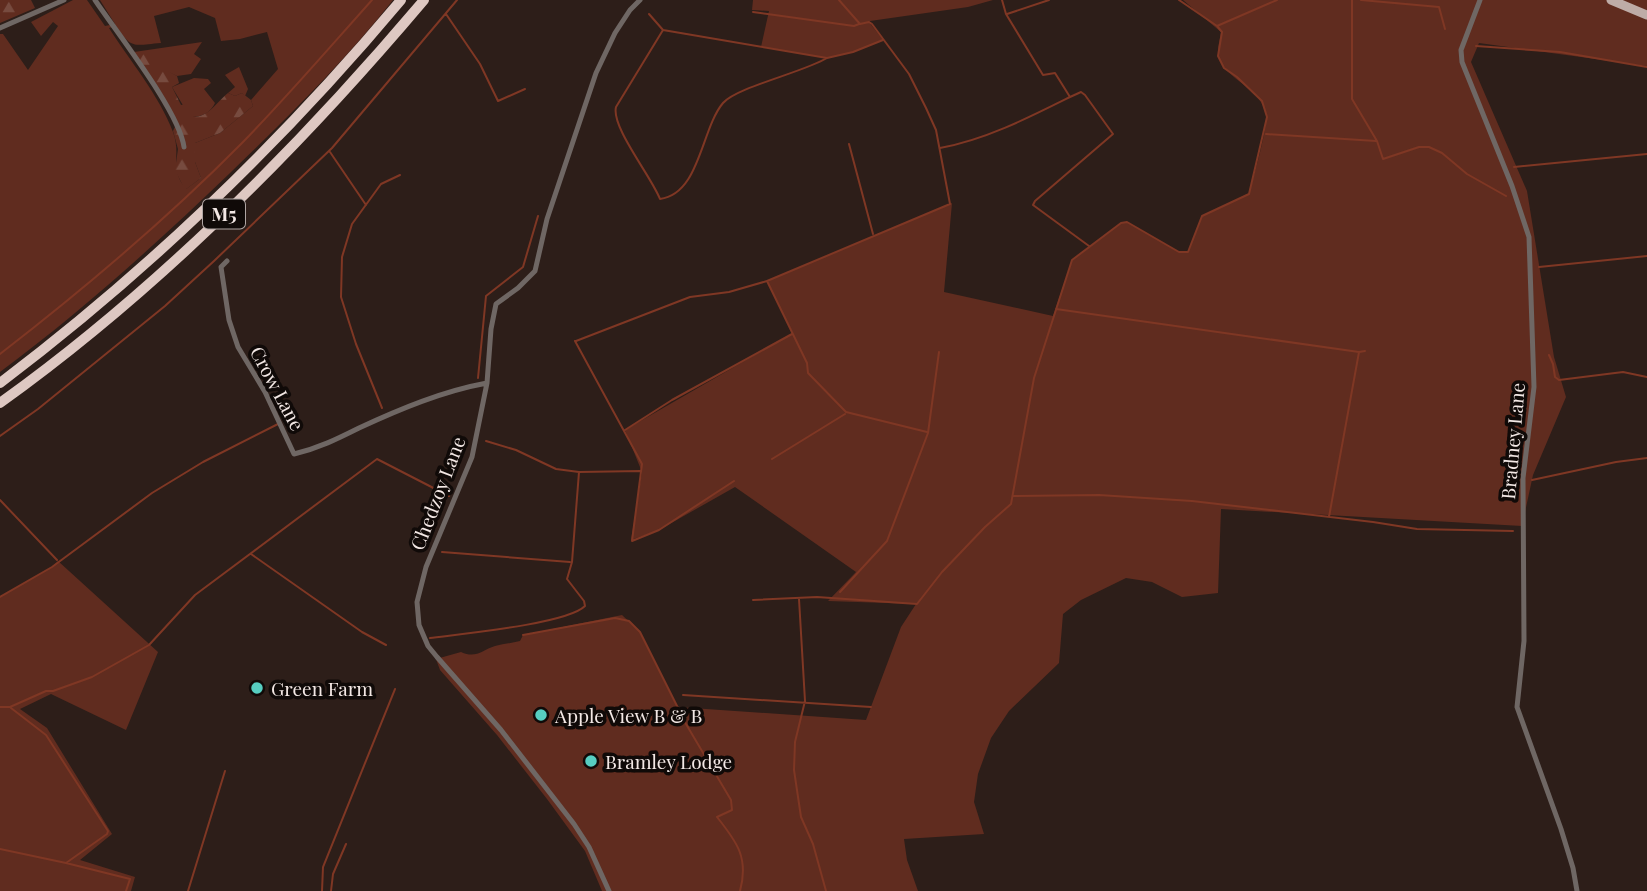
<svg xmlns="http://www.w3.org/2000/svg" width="1647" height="891" viewBox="0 0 1647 891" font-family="'Playfair Display',serif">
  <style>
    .green { fill: #602c1f; fill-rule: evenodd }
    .forest { fill: url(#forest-firs) }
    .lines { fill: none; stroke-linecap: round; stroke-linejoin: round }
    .stream { stroke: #7f3724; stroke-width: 2 }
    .minor { stroke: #6f6764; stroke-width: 5 }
    .primary { stroke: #beaca7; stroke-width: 9 }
    .motorway { stroke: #dec8c2; stroke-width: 10 }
    .poi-dot { fill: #57cec1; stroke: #100a08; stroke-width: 2.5 }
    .labels { text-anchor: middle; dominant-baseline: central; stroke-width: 7; stroke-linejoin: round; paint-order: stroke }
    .shield { fill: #100a08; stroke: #afa5a3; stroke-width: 2 }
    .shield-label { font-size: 18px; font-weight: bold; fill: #f3e8e5 }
    .street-label { font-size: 19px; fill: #f3e8e5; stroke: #100a08 }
    .poi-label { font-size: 19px; fill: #f3e8e5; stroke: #100a08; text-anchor: start }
  </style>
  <defs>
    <pattern id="forest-firs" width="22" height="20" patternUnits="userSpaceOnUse" patternTransform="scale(1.75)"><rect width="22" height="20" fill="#602c1f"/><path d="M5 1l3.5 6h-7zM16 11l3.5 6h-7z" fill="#774b3f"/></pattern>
  </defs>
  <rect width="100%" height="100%" fill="#2d1e19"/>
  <path class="green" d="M73,0H87L105,26L115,24L100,0H393C343,63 287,118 229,174C156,244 81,312 0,372V34H3L28,70L58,26L53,22L41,36L31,22ZM189,7L215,18L221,41L240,39L267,32L278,69L251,100L253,106L220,133L195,143V162L201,178L186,189C168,166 182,157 173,132C159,95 130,61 109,28L116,26C132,50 134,45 161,43L154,16Z
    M753,0H993L968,7L870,21L869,22L883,40L853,52L827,58L761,47L769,11L752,10Z
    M1183,0H1647V66L1479,43L1471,62L1527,191L1554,357L1566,397L1533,475L1522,526L1221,509L1218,593L1182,597L1152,582L1126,578L1081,600L1063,614L1059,663L1009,711L991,738L978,774L974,802L984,834L904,839L907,860L918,891H602L585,851L547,799L497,735L440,670L436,659L461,652C476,659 482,650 495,646C503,644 512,643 520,641L523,635L622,615L640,632L677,707L866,720L901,627L916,604L828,601L856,572L735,487L659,530L631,540L642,472L625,430L793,333L767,281L952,203L944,292L1053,316L1072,260L1121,223L1127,222L1179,252H1188L1202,216L1249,194C1253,179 1268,127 1266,115C1262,88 1225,79 1219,58C1216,51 1220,40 1221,32Z
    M202,42L194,54L201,59L191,74L177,76L136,57L134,52Z
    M239,67L248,89L245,96L242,93L235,96L228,93L235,87L225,75Z
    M194,78L208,79L211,83L204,89L215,103C211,112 201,118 190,117L172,87Z
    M58,561L158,652L126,730L51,694L20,709L47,728L112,834L80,860L135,877L131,891H0V597L52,567Z"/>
  <path class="forest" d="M0,0H31L35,8L0,23Z
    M149,52L161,61L164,69L177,76L179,83L172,87L181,105L187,104L191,117C208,118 216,103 228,93L235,96L242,93L251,100L253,106L220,133L195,143V162L201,178L185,190L175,170L178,149L173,131L177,123L136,57Z"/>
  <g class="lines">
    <path class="stream" d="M1002,0L1006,14L1043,75L1055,73L1070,97L1081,92L1085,95L1113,134L1035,201L1033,205L1089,246
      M1352,0V99L1377,141L1383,159L1419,147H1429L1442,153L1467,174L1506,196
      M1361,0L1439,7L1445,29
      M753,12L854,26L859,24
      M446,14L480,64L498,101L525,89
      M649,14L663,30L827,58L853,52L883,40
      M1007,14L1049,0
      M1217,26L1277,0
      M663,30L616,107C611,127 651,176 660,199C700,194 701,129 723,103C737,87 804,72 827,58
      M1476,46L1560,52L1647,67
      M1266,134L1376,141
      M849,144L873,234
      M940,148C985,140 1030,117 1070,97
      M330,152L366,205
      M1514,167L1647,154
      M1539,267L1647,256
      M767,281L807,363L808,373L846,412L927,432
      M1056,309L1359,352
      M575,341L642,464L632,541L659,530L734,481
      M576,341L690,297L729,292L767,281L950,204L936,130L926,108L909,74L872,24L869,22L860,24L839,0
      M0,354C84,289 167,219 242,143C287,97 329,48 372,0
      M1549,355L1553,364L1555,377L1559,380L1623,372L1647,377
      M478,378L486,296L523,267L538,216
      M382,408L356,344L341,297L342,257L352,224L381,184L400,175
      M625,430L672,400L792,334
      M0,436L38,409L165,306L214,261L332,148L457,0
      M486,441L516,450L556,469L579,472L640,471
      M772,459L845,414
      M1532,480L1616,462L1647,458
      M1013,496L1099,495L1192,501L1373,522L1417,529L1513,531
      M0,500L57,560
      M1329,517L1359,352L1365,351
      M442,552L570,562
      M251,554L362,632L386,645
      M840,592L887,541L928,433L939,352
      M0,597L52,567L152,493L203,462L278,424
      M799,599L805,701L795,742L794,770L801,817L813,844L826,891
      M753,600L817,597L917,604L942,572L985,527L1011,504L1034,378L1072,260L1121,223L1127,222L1179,252H1188L1202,216L1249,194L1267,117L1262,101L1237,77L1224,68L1218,56L1222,32L1217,26L1179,0
      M523,635L615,618L629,621L640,632L686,724L731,800L732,810L717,817C737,842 749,858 740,891
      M430,638C460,634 567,624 585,606L584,601L567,579L572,562L579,472
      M683,695L871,707
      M0,707H10L46,691H53L92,677L149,645L195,595L377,459L449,496
      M11,708L46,735L108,831L107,834L66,863
      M0,849L66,863L130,879L126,891
      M188,891L225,771
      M322,891L323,867L395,689
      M331,891L333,874L346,844"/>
    <path class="minor" d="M95,0C117,33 179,111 184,147
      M1480,0L1461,50L1462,62L1512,186L1529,237L1534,387L1523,478L1524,641L1517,707L1561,829L1573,868L1577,891
      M0,28L64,0
      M227,261L221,267L229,320L238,347L265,392L294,454C319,448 337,439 359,428C400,409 443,391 487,383
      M609,891L589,847L574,824L501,730L437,657L428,646L419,625L417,602L426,567L472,457L487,383L491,329L496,304L518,288L535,271L547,219L596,73L615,33L630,10L640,0"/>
    <path class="primary" d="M1611,0L1647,15"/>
    <path class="motorway" d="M0,383C148,271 282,142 401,0
      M0,403C159,289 298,149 424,0"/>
  </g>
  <g class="poi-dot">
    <circle cx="257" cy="688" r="7"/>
    <circle cx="541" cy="715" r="7"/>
    <circle cx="591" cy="761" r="7"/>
  </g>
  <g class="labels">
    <rect class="shield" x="203" y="199.5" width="42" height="29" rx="5"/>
    <g class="shield-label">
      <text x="224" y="214">M5</text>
    </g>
    <g class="street-label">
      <text transform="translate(278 388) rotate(62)">Crow Lane</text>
      <text transform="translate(1512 441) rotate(-85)">Bradney Lane</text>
      <text transform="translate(437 493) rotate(-69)">Chedzoy Lane</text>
    </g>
    <g class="poi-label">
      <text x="271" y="688">Green Farm</text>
      <text x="555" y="715">Apple View B &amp; B</text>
      <text x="605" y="761">Bramley Lodge</text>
    </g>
  </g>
</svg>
